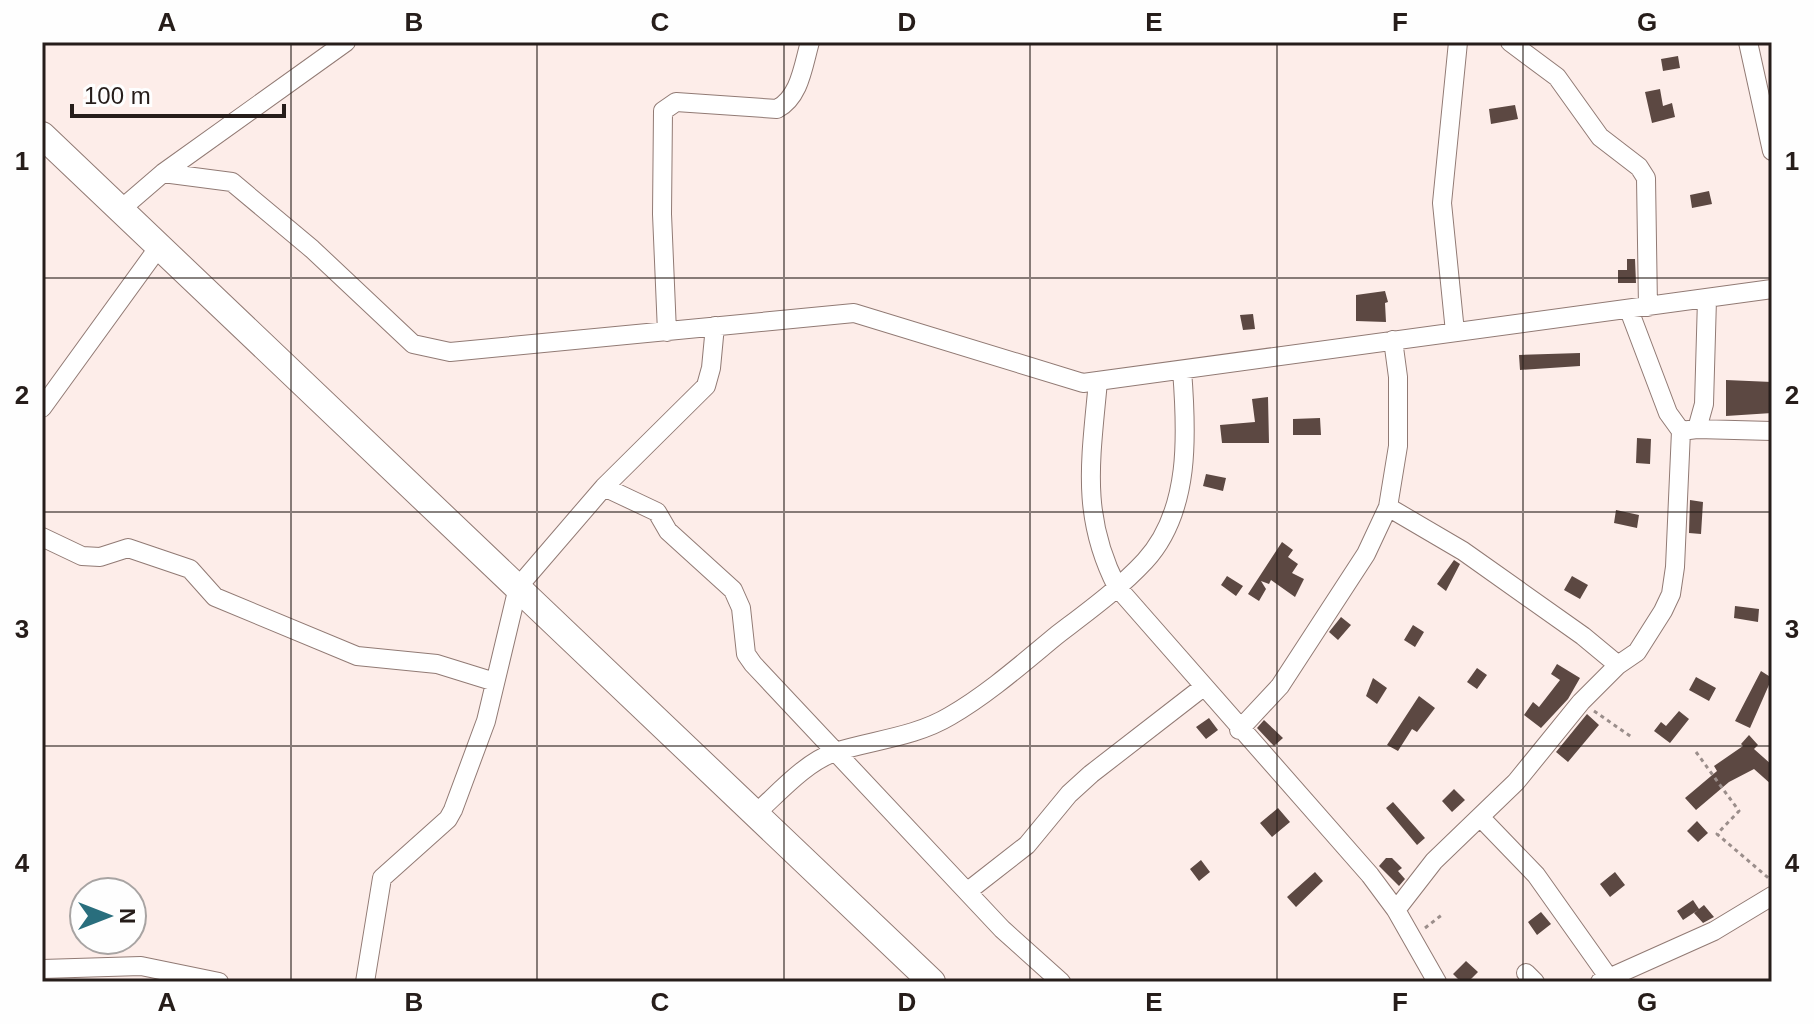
<svg xmlns="http://www.w3.org/2000/svg" width="1814" height="1024" viewBox="0 0 1814 1024" font-family="Arial,sans-serif">
  <style>
    .building { fill: #5c4842 }
    .lines { fill: none; stroke-linecap: round; stroke-linejoin: round }
    .minor-casing { stroke: #917a74; stroke-width: 20 }
    .highway-casing { stroke: #917a74; stroke-width: 28 }
    .path { stroke: #9b8e8b; stroke-width: 3; stroke-dasharray: 4 4; stroke-linecap: butt }
    .minor { stroke: #fff; stroke-width: 18 }
    .highway { stroke: #fff; stroke-width: 26 }
    .grid { fill: none; stroke: #261d1a; stroke-width: 2; stroke-opacity: 0.55 }
    .neatline { fill: none; stroke: #261d1a; stroke-width: 3 }
    .grid-label { font-size: 26px; text-anchor: middle; font-weight: bold; fill: #261d1a }
  </style>
  <rect width="100%" height="100%" fill="#fdede9"/>
  <path class="building" d="M1678,56L1680,68L1663,71L1661,59Z
    M1660,89L1663,106L1672,103L1675,117L1652,123L1645,92Z
    M1515,105L1518,119L1491,124L1489,109Z
    M1709,191L1712,204L1692,208L1690,195Z
    M1627,259H1635L1636,283H1618V270H1627Z
    M1385,291L1388,302L1385,303L1386,322L1356,321V295Z
    M1253,314L1255,329L1243,330L1240,315Z
    M1580,353V366L1520,370L1519,355Z
    M1726,380L1772,382V413L1726,416Z
    M1268,397L1269,443H1222L1220,425L1255,422L1252,399Z
    M1320,418L1321,435H1293V419Z
    M1637,438L1651,439L1650,464L1636,463Z
    M1206,474L1226,478L1223,491L1203,486Z
    M1690,500L1703,502L1701,534L1689,533Z
    M1616,510L1639,515L1637,528L1614,523Z
    M1282,542L1293,550L1288,557L1298,564L1292,573L1304,579L1295,597L1271,580L1269,584L1261,581L1266,589L1259,601L1248,594Z
    M1454,560L1460,564L1446,591L1437,584Z
    M1227,576L1243,586L1236,596L1221,585Z
    M1572,576L1588,585L1580,599L1564,590Z
    M1735,606L1759,609L1758,622L1734,618Z
    M1341,617L1351,625L1338,640L1329,632Z
    M1413,625L1424,632L1415,647L1404,640Z
    M1557,664L1580,678L1568,699L1541,728L1524,715L1533,702L1539,707L1560,680L1551,674Z
    M1477,668L1487,675L1477,689L1467,682Z
    M1761,671L1772,678L1750,728L1735,721Z
    M1696,677L1716,688L1709,701L1689,690Z
    M1373,678L1387,688L1377,704L1366,696Z
    M1419,696L1435,708L1417,732L1412,729L1398,751L1387,745Z
    M1679,711L1689,719L1670,743L1654,731L1661,722L1666,726Z
    M1587,714L1599,725L1568,762L1556,752Z
    M1209,718L1218,730L1206,739L1196,727Z
    M1264,720L1283,738L1274,746L1257,728Z
    M1749,735L1758,745L1754,749L1772,765V785L1754,769L1729,782L1696,810L1685,798L1717,771L1714,766L1743,746L1741,744Z
    M1454,789L1465,800L1452,812L1442,801Z
    M1393,802L1425,838L1417,845L1386,808Z
    M1278,808L1290,822L1272,837L1260,823Z
    M1697,821L1708,833L1698,842L1687,831Z
    M1386,858H1392L1402,868L1398,871L1405,879L1399,886L1379,866Z
    M1201,860L1210,872L1199,881L1190,869Z
    M1315,872L1323,881L1296,907L1287,897Z
    M1615,872L1625,885L1610,897L1600,884Z
    M1693,900L1699,909L1704,905L1714,917L1703,923L1694,913L1698,910L1683,920L1677,911Z
    M1541,912L1551,924L1537,935L1528,922Z
    M1466,961L1478,972L1468,982H1461L1453,974Z"/>
  <g class="lines">
    <defs>
      <path id="minor" d="M1510,42L1557,77L1600,137L1639,167L1646,178L1648,307
        M1748,42L1772,151
        M163,173L232,182L312,249L413,344L450,352L854,313L1083,383L1772,289
        M120,210L163,173L346,42
        M667,332L662,214L663,111L676,102L777,109C800,97 803,66 810,42
        M1455,332L1442,203L1458,42
        M1098,381C1091,459 1080,515 1117,587L1370,875L1396,910L1437,982
        M42,408L158,248
        M1697,429L1772,431
        M1681,431L1697,429L1704,404L1707,299
        M604,487L657,512L668,531L733,590L741,608L746,654L753,664L1002,929L1061,982
        M1388,507L1463,551L1583,636L1618,665
        M42,537L82,556L100,557L128,548L190,569L215,597L357,656L437,664L495,682
        M1239,730L1280,686L1366,554L1388,507L1398,446V377L1393,340
        M754,815C778,794 804,763 835,752C873,740 915,737 950,716C988,694 1023,663 1057,635C1087,612 1119,589 1145,561C1191,511 1187,433 1182,370
        M1481,818L1536,875L1609,978
        M968,891L1027,845L1069,794L1091,774L1202,688
        M1396,910L1434,861L1516,782L1581,702L1618,665L1637,652L1663,611L1671,594L1675,567L1681,431L1668,413L1629,310
        M42,969L141,966L219,982
        M1526,973L1535,982
        M365,982L382,878L448,819L453,810L486,721L518,587L604,487L706,386L711,368L715,326
        M1600,982L1714,931L1772,896"/>
      <path id="highway" d="M42,135L932,982"/>
    </defs>
    <use href="#minor" class="minor-casing"/>
    <use href="#highway" class="highway-casing"/>
    <path class="path" d="M1594,711L1633,738
      M1696,752L1739,811L1717,834L1772,881
      M1425,928L1443,914"/>
    <use href="#minor" class="minor"/>
    <use href="#highway" class="highway"/>
  </g>
  <path class="grid" d="M291,42V982M537,42V982M784,42V982M1030,42V982M1277,42V982M1523,42V982M42,278H1772M42,512H1772M42,746H1772"/>
  <rect width="1814" height="1024" fill="none" stroke="#fefefe" stroke-width="88"/>
  <g transform="translate(108 916) rotate(90)"><circle r="38" fill="#fefefe" stroke="#a8a4a3" stroke-width="2"/>
  <path d="M0-6L14 30L0 20L-14 30Z" fill="#296e7d"/>
  <text y="-12" font-size="22" font-weight="bold" text-anchor="middle" fill="#261d1a">N</text>
  </g>
  <path d="M72 104v12h212v-12" fill="none" stroke="#261d1a" stroke-width="4"/>
  <text x="84" y="104" font-size="24" fill="#261d1a" stroke="#fefefe" stroke-width="6" paint-order="stroke">100 m</text>
  <rect x="44" y="44" width="1726" height="936" class="neatline"/>
  <g class="grid-label">
    <text x="167" y="31">A</text>
    <text x="414" y="31">B</text>
    <text x="660" y="31">C</text>
    <text x="907" y="31">D</text>
    <text x="1154" y="31">E</text>
    <text x="1400" y="31">F</text>
    <text x="1647" y="31">G</text>
    <text x="22" y="170">1</text>
    <text x="1792" y="170">1</text>
    <text x="22" y="404">2</text>
    <text x="1792" y="404">2</text>
    <text x="22" y="638">3</text>
    <text x="1792" y="638">3</text>
    <text x="22" y="872">4</text>
    <text x="1792" y="872">4</text>
    <text x="167" y="1011">A</text>
    <text x="414" y="1011">B</text>
    <text x="660" y="1011">C</text>
    <text x="907" y="1011">D</text>
    <text x="1154" y="1011">E</text>
    <text x="1400" y="1011">F</text>
    <text x="1647" y="1011">G</text>
  </g>
</svg>
